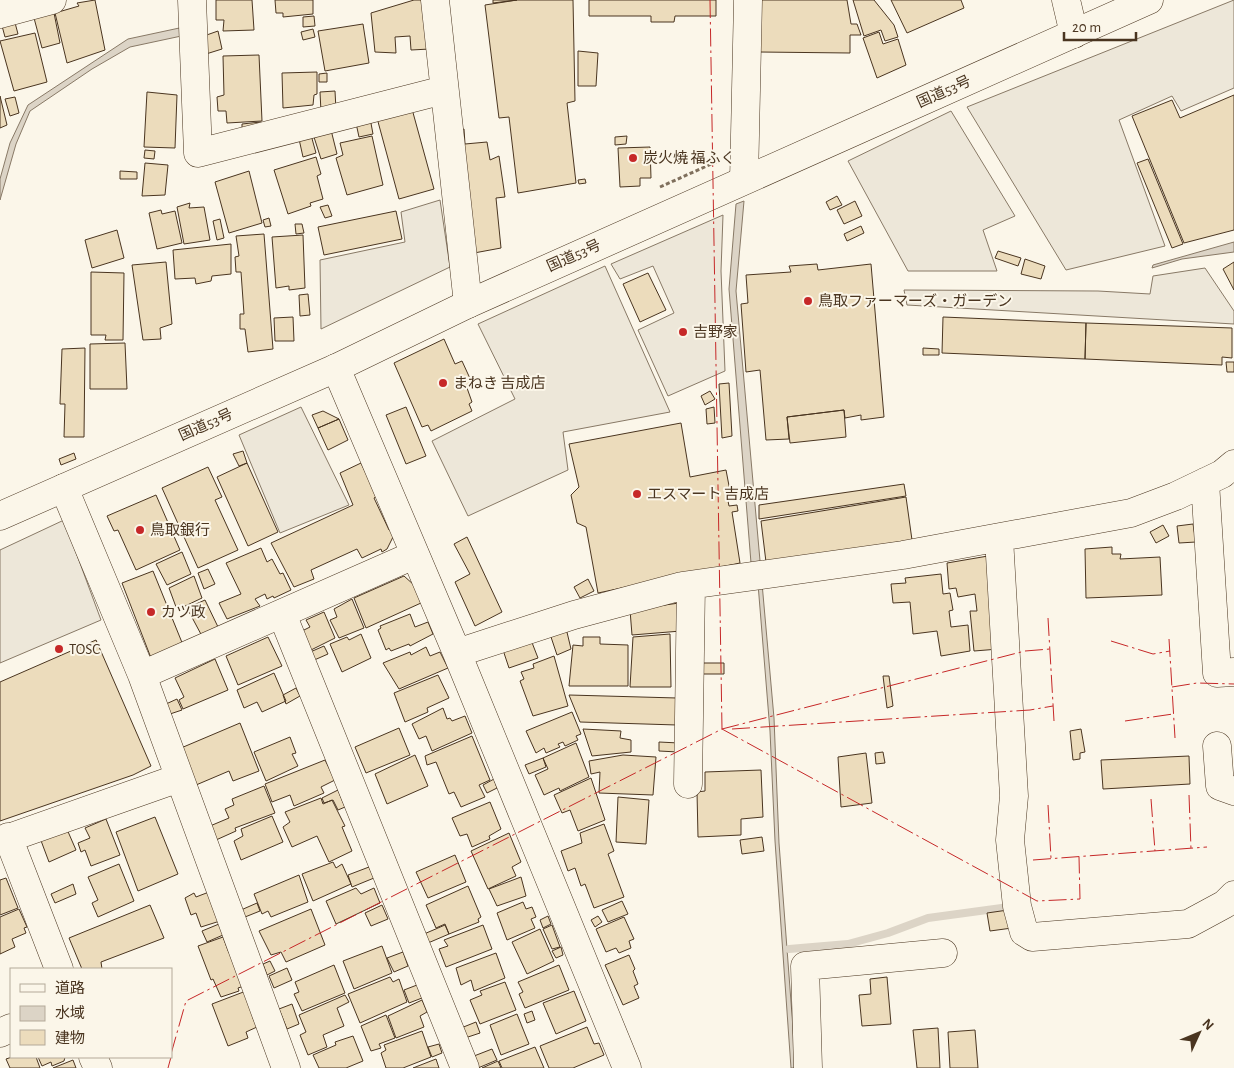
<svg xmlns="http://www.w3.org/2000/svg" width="1234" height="1068" viewBox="0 0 1234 1068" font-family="'Alegreya Sans','Noto Sans JP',sans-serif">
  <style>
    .parking { fill: #ede7d9; stroke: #887966 }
    .water { fill: #dcd4c6; stroke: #887966 }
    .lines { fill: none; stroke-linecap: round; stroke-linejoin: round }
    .stream { stroke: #dcd4c6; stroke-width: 8 }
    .building { fill: #ecdcbc; stroke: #4a3520 }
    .minor-casing { stroke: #4a3520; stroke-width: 29 }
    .highway-casing { stroke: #4a3520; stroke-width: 29 }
    .path { stroke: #7f6f5c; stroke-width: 3; stroke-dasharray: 4 2.5; stroke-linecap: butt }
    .minor { stroke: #fbf6e9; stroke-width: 28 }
    .highway { stroke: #fbf6e9; stroke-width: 28 }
    .power { stroke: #c62828; stroke-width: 1; stroke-dasharray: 18 4 2.5 4; stroke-linecap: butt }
    .poi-dot { fill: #c62828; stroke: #fbf6e9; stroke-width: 2 }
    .labels { text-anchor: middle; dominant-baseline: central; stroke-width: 4; stroke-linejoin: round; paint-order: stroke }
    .street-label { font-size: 15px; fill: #4a3520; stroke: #fbf6e9 }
    .poi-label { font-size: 15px; fill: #4a3520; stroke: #fbf6e9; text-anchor: start }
  </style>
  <rect width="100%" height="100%" fill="#fbf6e9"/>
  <path class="parking" d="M1234,0V88L1181,111L1172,96L1119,120L1165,246L1066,270L967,107Z
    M951,111L1015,216L983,230L997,271H908L848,161Z
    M440,200L450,267L321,329L320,260L405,242L401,212Z
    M723,215L721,271L725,371L668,396L638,330L674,313L653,266L620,279L611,264Z
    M605,266L670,412L563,432L568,470L468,516L432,441L515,399L478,324Z
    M1205,268L1234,311V324L907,305L904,290L1098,291L1150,294L1153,276Z
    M301,407L349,505L280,533L239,435Z
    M64,520L101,620L0,663V550Z"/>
  <path class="water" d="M184,27L186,35L130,47L92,69L30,111L16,144L0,200V179L10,143L28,105L128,39Z
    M744,201L736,291L774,718L779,843L796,1068H791L775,841L770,731L758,584L751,563L729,289L736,204Z
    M1234,242V252L1182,259L1152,268L1153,265Z"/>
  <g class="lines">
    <path class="stream" d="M789,949L848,944L888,933L928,918L1009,907L1010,909"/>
  </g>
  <path class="building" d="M95,0L105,50L67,63L55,13L79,6L77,3Z
    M216,0H252L254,30L223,31L224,20H216Z
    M275,0H313V14L283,17V13H276Z
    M414,0H427L430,49L411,50L410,36L395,37L396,53L375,52L371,13Z
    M493,0H517L493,3Z
    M517,0H573L575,101L567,103L576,183L518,193L509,117L499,118L485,5Z
    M589,0H716V16H675L674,22H651V16H589Z
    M761,0H847L851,24H857L861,35H850V53L759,52Z
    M853,0H874L894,25L898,37L885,41L881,30L864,36Z
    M891,0H961L964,8L907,33Z
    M54,13L60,43L42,48L34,18Z
    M314,16L315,26L303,27V17Z
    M14,19L18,34L5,37L1,22Z
    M363,24L369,63L325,71L318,31Z
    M313,29L315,37L303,40L301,32Z
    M218,31L222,49L206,54L201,37Z
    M879,32L883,44L898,39L906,65L877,78L863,38Z
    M35,33L47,82L14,91L0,41Z
    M578,51L598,53L596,86H578Z
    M259,55L262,121L227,123L226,111H218L217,97L224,95L223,56Z
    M317,72V94L314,95L313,105L283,108L282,73Z
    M327,73V82H319V74Z
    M335,91L336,110L321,112L320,92Z
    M147,92L177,95L175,148L144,147Z
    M1234,95V230L1184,243L1132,116L1172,100L1180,118Z
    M0,96L7,125L0,128Z
    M15,97L19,113L10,116L5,99Z
    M412,109L434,189L399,199L377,118Z
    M370,118L373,134L359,137L356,123Z
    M261,122L263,131L242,137V124Z
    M464,129L465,144L487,142L490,160L499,156L505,197L496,198L501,248L474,253L456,132Z
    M331,130L337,154L321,159L313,134Z
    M311,135L316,153L303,157L299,139Z
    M372,136L383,185L347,195L336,158L343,155L340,143Z
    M627,136L626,144L615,145V137Z
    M650,147L651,178H640V186L620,187L618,148Z
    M145,150L155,151L154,159L144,158Z
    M316,157L321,174L317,176L323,199L310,203L311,206L288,214L274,170Z
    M1148,159L1183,244L1172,248L1137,163Z
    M145,163L168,165L165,195L142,196Z
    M120,171L137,172V179H120Z
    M249,171L262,223L229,233L215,182Z
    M585,179L586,183L579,184L578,180Z
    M837,196L842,205L830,210L826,202Z
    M855,201L862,216L844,224L837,210Z
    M190,203L189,208L204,207L210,240L184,244L177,207Z
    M328,205L332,216L325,218L320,207Z
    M161,210L162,214L175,211L182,243L157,249L149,213Z
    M396,211L402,239L324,255L318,227Z
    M269,218L271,226L265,227L263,220Z
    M220,219L224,238L217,240L213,221Z
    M295,224H302L304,233L296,234Z
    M861,226L864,233L847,241L844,234Z
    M117,230L124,258L92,268L85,240Z
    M264,234L273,349L248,352L245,329H240V314H244L241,272H236L235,257L239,256L236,236Z
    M303,235L305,288L289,290V286L276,288L272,237Z
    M231,244V274L212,276L211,281L196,284L195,278L175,279L173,250Z
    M998,251L1021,258L1018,266L995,258Z
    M1025,259L1045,266L1041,279L1021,274Z
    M166,262L172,324L160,328L161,339L143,340L132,265Z
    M1234,262V290L1223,269Z
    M817,264L818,270L871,264L884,417L861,420V415L845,418L844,410L787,417L789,439L766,440L760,370L746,372L741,304L748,303L746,275L791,272L789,266Z
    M91,272L124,273L123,340H105L106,335H91Z
    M648,273L666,310L640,322L623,284Z
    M308,294L310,315L300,316L299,295Z
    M293,317L294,341H275L274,318Z
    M943,317L1086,323L1085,359L942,353Z
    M1086,323L1232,328V358L1222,357V365L1085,359Z
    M444,339L455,364L462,361L473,385L467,388L472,402L469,404L472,411L431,431L428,425L422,427L394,363Z
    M125,343L127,389H90V344Z
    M85,348L84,437H64L65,404H60L62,349Z
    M923,348L939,349V355H923Z
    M1226,362H1234V372H1227Z
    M729,383L732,436L722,438L719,384Z
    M710,391L715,399L705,405L701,396Z
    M406,407L426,456L406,464L386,415Z
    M714,407L715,423L707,424L706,409Z
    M844,410L846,437L790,443L787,417Z
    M323,411L339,419L318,428L312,415Z
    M339,419L348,440L328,450L318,428Z
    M681,423L690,477L726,470L730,491H726L729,506L737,505L738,511L732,512L740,563L598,593L586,527L577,523L571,495L579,487L569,444Z
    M243,451L247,463L239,466L233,454Z
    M74,453L76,459L61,465L59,459Z
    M247,463L278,532L248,546L217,477Z
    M361,463L377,496L374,498L389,530H392L394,535L387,549L382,552L381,549L362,558L357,549L311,570L314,579L294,587L271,543L353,505L340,473Z
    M208,467L222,497L215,500L238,550L198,568L162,488Z
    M904,484L906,496L759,519V505Z
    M156,495L180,550L136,570L118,530L114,531L107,516Z
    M906,497L912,540L766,562L761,521Z
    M1193,524L1196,542L1179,543L1177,526Z
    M1163,525L1169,536L1156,543L1150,532Z
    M467,537L502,612L475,626L455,582L470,574L454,544Z
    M1112,547V554H1121L1120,559L1160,557L1162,595L1086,598L1085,549Z
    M261,548L267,562L272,559L280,574L283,573L291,590L274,598L273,596L267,599L265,594L255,599L260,606L227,619L219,603L241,594L226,563Z
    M182,552L191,574L167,585L156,564Z
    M988,556L999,649L974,651L970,611H977L975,594L958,597L956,588L949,589L947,563Z
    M208,569L215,584L204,589L198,573Z
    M153,571L183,645L151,658L122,583Z
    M941,574L943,594L950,593L953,610L949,611L951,627L968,625L970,651L941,656L937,631L913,634L910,602L893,603L891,584L906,583L905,578Z
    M194,576L202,598L181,608L180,605L176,607L169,588Z
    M404,576L414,585L421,603L366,628L354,598Z
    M588,579L594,591L580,598L574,587Z
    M352,599L364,628L339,638L330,620L337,617L334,609Z
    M205,600L219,629L203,638L187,608Z
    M679,603L681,631L632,635L630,610Z
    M324,612L335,638L309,651L300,632L310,627L306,620Z
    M410,614L415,627L428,622L433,634L410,646L409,644L391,651L389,648L386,650L378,630L381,628L380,626Z
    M566,628L571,649L557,655L550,634Z
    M361,634L371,658L342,672L330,644L347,637L349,640Z
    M670,634L671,687H630L633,637Z
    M268,637L282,666L238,685L226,656Z
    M583,637H600V644L628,645V686H569L573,645L583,646Z
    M96,640L151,766L133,775L0,821V682Z
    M531,640L538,658L509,668L503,650Z
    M324,646L328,654L312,661L308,653Z
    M426,647L430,656L440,652L448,668L399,689L383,663L410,652L411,655Z
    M554,656L568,706L533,716L520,681L524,679L521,672L534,668L533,664Z
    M215,659L228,690L183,709L179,700L184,697L175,678Z
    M700,663H724V674H700Z
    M274,673L286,701L262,712L257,702L244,708L237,690Z
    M438,675L449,698L427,708L428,712L405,722L394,693Z
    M883,676H889L893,706L887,708Z
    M296,688L300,696L286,704L283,695Z
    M569,695L677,698V725L580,722Z
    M177,699L182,710L170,714L166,704Z
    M443,708L447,719L450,718L452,721L465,716L472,733L432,751L426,736L419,739L412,724Z
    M572,712L581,734L576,736L578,740L565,746L563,742L558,744L560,747L546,753L544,748L536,753L526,731Z
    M240,723L259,771L233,781L229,771L196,785L181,748Z
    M399,728L410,755L366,773L355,747Z
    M583,729L621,731L620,738L631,740V752L592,756Z
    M1081,729L1085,752L1080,753V759L1073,760L1070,731Z
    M472,736L490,780L479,785L485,797L461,807L454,792L449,794L436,762L427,765L425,756Z
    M290,737L296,753L292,754L298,766L266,781L254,752Z
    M659,742L679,743L678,752L659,751Z
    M576,743L589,777L560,791L559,788L544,795L535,775L548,769L543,758Z
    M883,752L885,763L876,764L875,753Z
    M866,753L872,803L841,807L838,757Z
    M415,755L428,786L387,804L375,774Z
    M623,755L656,757L653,795L599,793L600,772L591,774L589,761Z
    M1189,756L1190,784L1103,789L1101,760Z
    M543,758L546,767L529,774L525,765Z
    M325,760L335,780L321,787L324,793L294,806L290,795L272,802L265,784Z
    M761,770L763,817L741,819V835L698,837L697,792L705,791V772Z
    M591,778L605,820L578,831L570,810L562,813L554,795Z
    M494,779L497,788L487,793L483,785Z
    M264,786L275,813L235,828L236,831L216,840L210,826L229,818L225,809L234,805L232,799Z
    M338,790L345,807L338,810L333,800L324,803L322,798Z
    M618,797L649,800L646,844L616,842Z
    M321,798L323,804L332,800L345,826L342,827L352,851L329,862L317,836L292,847L283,827L290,822L285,812Z
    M490,802L501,829L489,836L490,839L472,847L467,834L460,836L452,818Z
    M272,816L283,842L241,860L234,841L243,836L241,829Z
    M155,817L178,874L138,891L116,832Z
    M106,819L120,855L91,866L85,850L81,852L78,843L90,838L85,828Z
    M604,824L614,851L608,854L624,897L594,908L585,884L581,886L575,868L568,871L561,851L582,843L580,833Z
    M66,827L76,850L49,862L40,838Z
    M509,833L521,862L512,867L516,876L488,889L471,851Z
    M762,837L764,851L742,854L740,840Z
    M455,855L466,882L428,898L416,872Z
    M333,862L336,868L342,864L351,884L313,901L302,874Z
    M119,864L134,901L98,917L92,903L98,900L88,877Z
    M369,867L374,878L352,887L348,875Z
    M299,875L308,902L271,917L268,911L262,914L254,894Z
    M521,877L526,896L497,906L489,889Z
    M6,878L18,908L0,915V880Z
    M73,884L76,894L55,903L51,894Z
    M468,886L481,917L478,919L479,922L449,934L445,924L436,928L426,905Z
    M356,888L361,894L374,888L380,903L336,924L326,901Z
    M209,892L220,921L201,927L196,913L191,915L185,898L194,893L196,897Z
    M622,901L628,914L608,922L602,910Z
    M523,902L526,909L532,907L536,917L531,919L535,928L507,940L497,913Z
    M257,903L260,911L245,917L241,910Z
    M150,905L164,938L101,962L102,969H82L69,938Z
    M382,905L388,919L371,926L365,913Z
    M19,909L27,927L24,928L26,933L12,939L15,947L0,954V917Z
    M311,909L325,945L286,962L281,952L271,955L259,931Z
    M1008,910L1012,928L990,931L987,913Z
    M548,916L551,924L543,928L540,920Z
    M598,916L602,922L595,927L591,920Z
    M624,917L634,939L629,941L631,948L619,953L616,948L606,952L596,929Z
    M219,924L223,935L207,942L202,931Z
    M445,925L449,934L428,943L424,934Z
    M483,925L492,949L446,967L439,949L448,946L444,940Z
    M552,925L560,947L552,949L543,929Z
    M540,929L554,961L527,974L512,942Z
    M223,937L229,953L232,951L244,986L238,988L239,991L221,997L213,979L211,980L198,946Z
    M382,946L392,973L354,989L343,961Z
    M561,947L563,955L556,958L552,951Z
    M403,952L408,966L394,972L387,958Z
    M496,953L505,978L474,991L471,980L461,985L456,968Z
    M629,955L635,969L633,971L638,984L634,986L639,998L623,1005L605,965Z
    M270,961L275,971L267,975L263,964Z
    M334,965L345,993L302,1011L294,994L299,992L295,982Z
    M559,965L569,990L525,1008L519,994L523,992L518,982Z
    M287,968L292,980L274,988L269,976Z
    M390,977L393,982L399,979L407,1002L360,1023L348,994Z
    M887,977L891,1024L862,1026L859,995L871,994L870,979Z
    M505,982L516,1010L480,1024L470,1000L482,995L480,991Z
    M417,985L422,998L409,1003L404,990Z
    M246,991L256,1017L253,1018L257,1027L246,1032L248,1038L228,1046L212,1004Z
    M574,991L586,1021L556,1034L543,1003Z
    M345,995L349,1002L337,1008L344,1026L323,1035L327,1047L308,1055L300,1035L306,1032L299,1015Z
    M422,1000L427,1012L420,1016L424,1027L396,1038L388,1016Z
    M292,1004L299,1024L287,1029L279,1009Z
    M532,1011L535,1020L527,1023L524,1014Z
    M517,1014L529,1044L501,1055L490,1025Z
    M386,1015L395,1038L379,1044L381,1048L371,1051L361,1026Z
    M476,1022L480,1033L465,1038L461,1028Z
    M587,1027L594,1044L599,1043L604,1055L573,1068H549L540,1046Z
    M938,1028L940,1068H917L913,1030Z
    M975,1030L978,1068H950L948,1032Z
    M422,1031L431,1057L403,1068H386L381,1053L386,1050L384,1045Z
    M353,1036L363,1061L346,1068H319L313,1055L336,1045L335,1042Z
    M439,1044L442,1053L432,1057L428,1047Z
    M535,1047L544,1068H502L499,1061Z
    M492,1049L497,1060L478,1068L474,1056Z
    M12,1057H36L40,1068H10L6,1059Z
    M38,1057H65L64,1061L52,1066L51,1062L42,1066Z
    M436,1059L439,1068H413Z
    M73,1060L76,1068H53Z
    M498,1061L501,1068H482Z"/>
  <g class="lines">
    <defs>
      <path id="minor" d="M192,0L198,153L444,90
        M435,0L468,304
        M1066,0L1074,34
        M0,14L52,0
        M744,180L748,0
        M336,368L457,653L627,1068
        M1205,482L1217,673L1234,672
        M64,488L142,675L286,1068
        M999,538L1014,796L1010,840L1017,906L1024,932L1032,937L1188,924L1225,904L1234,895
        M282,614L465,1068
        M457,653L574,615L682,586L903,555L1131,513L1176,496L1222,474L1234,464
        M142,675L414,555
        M1217,746L1220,786L1234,791
        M688,784L691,585
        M8,837L59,969
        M0,841L179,778
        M0,1033L11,1028
        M93,1057L98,1068
        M808,1068L805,966L943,953"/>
      <path id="highway" d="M0,516L336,368L468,304L1149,0"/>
    </defs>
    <use href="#minor" class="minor-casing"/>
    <use href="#highway" class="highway-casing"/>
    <path class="path" d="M660,187L718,161"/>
    <use href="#minor" class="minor"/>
    <use href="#highway" class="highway"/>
    <path class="power" d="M710,0L722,729
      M1048,618L1054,721
      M1169,639L1175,738
      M1111,641L1153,654L1170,651
      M1172,687L1197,683L1234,684
      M1125,721L1173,714
      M722,729L1037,901L1080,899L1079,857
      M732,729L1030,710L1053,706
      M1189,795L1191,849
      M1151,799L1155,851
      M1048,805L1051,858
      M1033,860L1207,847
      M171,1054L186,1001L722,729L1025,651L1050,649
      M168,1068L171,1057"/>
  </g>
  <g class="poi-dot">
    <circle cx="633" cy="158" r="5"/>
    <circle cx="808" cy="301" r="5"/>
    <circle cx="683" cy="332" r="5"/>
    <circle cx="443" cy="383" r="5"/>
    <circle cx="637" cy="494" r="5"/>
    <circle cx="140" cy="530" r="5"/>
    <circle cx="151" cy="612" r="5"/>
    <circle cx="59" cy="649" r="5"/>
  </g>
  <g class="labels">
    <g class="street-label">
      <text transform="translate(944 92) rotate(-24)">国道53号</text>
      <text transform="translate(574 256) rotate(-24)">国道53号</text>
      <text transform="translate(206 425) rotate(-24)">国道53号</text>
    </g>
    <g class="poi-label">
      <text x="643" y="158">炭火焼 福ふく</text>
      <text x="818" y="301">鳥取ファーマーズ・ガーデン</text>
      <text x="693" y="332">吉野家</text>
      <text x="453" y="383">まねき 吉成店</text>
      <text x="647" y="494">エスマート 吉成店</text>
      <text x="150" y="530">鳥取銀行</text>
      <text x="161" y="612">カツ政</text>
      <text x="69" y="649">TOSC</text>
    </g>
  </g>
  <rect x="10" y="968" width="162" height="90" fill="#fbf6e9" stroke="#b4a999"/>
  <rect x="20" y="984" width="25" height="8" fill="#fbf6e9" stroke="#b4a999"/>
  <text x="55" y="993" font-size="15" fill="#4a3520">道路</text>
  <rect x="20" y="1006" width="25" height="15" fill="#dcd4c6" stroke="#b4a999"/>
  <text x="55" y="1018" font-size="15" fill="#4a3520">水域</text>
  <rect x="20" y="1030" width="25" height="15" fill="#ecdcbc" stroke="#b4a999"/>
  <text x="55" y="1043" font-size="15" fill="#4a3520">建物</text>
  <g transform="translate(1199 1033) rotate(46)" stroke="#fbf6e9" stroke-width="4" paint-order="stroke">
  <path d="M0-4L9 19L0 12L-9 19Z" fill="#4a3520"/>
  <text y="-8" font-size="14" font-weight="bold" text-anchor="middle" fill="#4a3520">N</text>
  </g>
  <path d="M1064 32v8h72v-8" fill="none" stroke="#4a3520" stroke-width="2.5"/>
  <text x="1072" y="32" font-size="15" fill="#4a3520" stroke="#fbf6e9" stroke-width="4" paint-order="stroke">20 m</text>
</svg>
